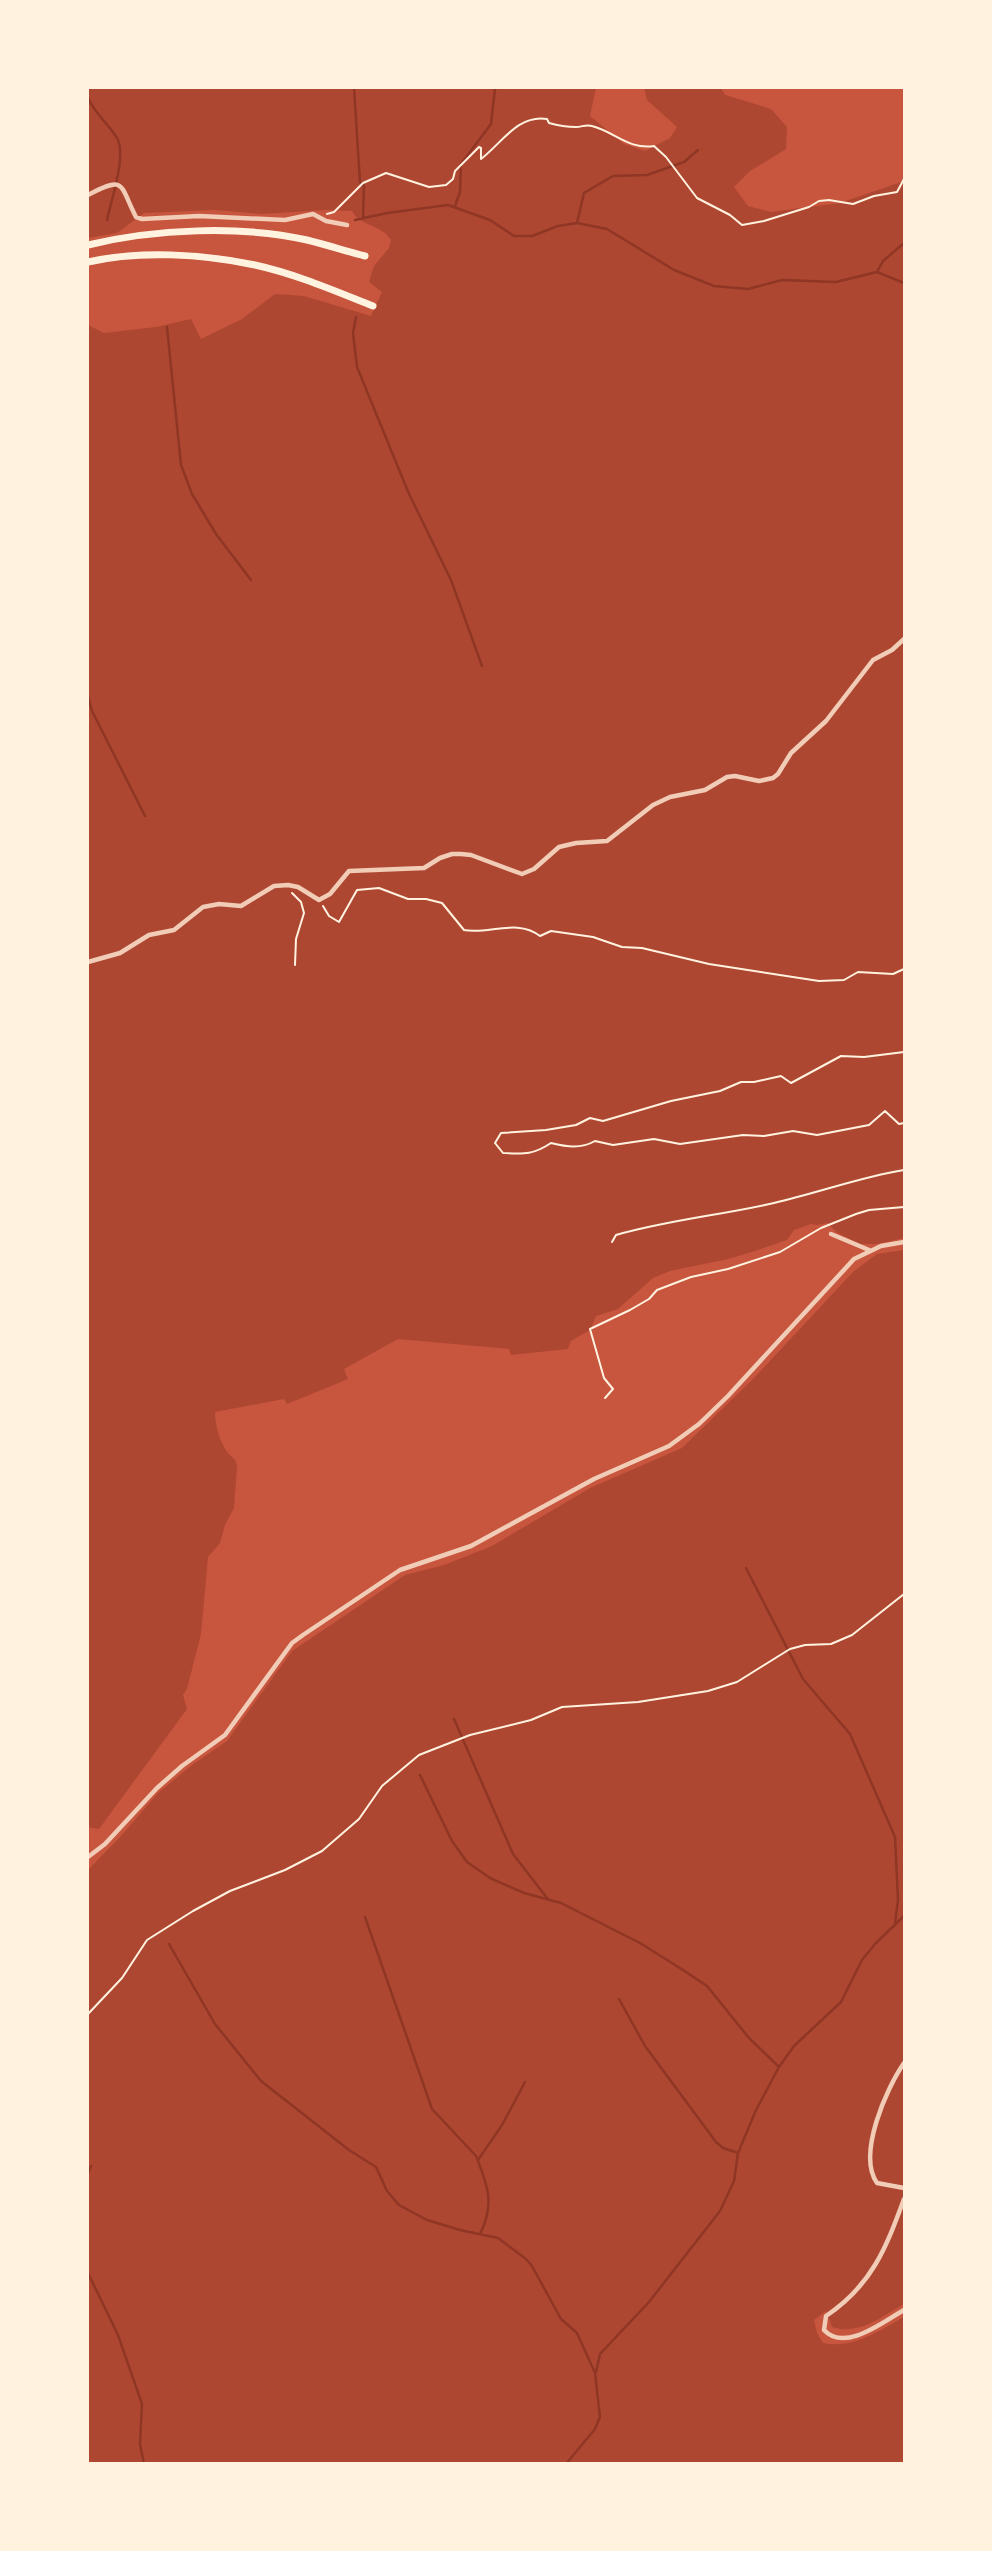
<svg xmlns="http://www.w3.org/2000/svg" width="992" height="2551" viewBox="0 0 992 2551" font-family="'PT Sans',sans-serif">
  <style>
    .green { fill: #ae4732 }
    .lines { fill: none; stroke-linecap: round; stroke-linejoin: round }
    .stream { stroke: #8f3625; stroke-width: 2.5 }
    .path { stroke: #fff3e0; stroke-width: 2 }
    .minor { stroke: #f1ccb7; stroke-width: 4.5 }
    .motorway { stroke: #fff3e0; stroke-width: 7 }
  </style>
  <rect width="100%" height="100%" fill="#c8553d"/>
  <path class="green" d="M88,88H596L590,116L624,144L645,151L670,138L677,127L647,100L644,88H721L725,95L771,109L787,127L786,149L750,171L734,187L748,206L771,212L840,203L904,181V1238L877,1244H860L836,1232L828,1223L817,1225L811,1224L794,1230L787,1240L755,1251L728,1259L670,1271L653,1278L618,1309L596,1316L590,1330L571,1341L568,1349L511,1355L509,1349L398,1339L344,1369L348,1379L287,1404L284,1399L215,1412C215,1425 220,1442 227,1452C232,1458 235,1457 237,1466L234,1508L225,1525L220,1543L208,1557L201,1634L187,1689L183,1695L187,1709L99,1829L88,1827V325L104,333L156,327L191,319L201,339L242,319L275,294L304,296L371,316L382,292L369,282L374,266L389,248L391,240C381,224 361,227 352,211L327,210L262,214L214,210L144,213L117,233L88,238Z
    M904,1250V2304C883,2316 858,2336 832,2327L826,2311L814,2320L817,2333L823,2343C854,2349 878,2331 904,2317V2463L88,2464V1870L121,1836L158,1793L192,1765L227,1741L292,1651L405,1575L444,1565L492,1546L590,1488L682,1448L755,1377L853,1272L877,1254Z"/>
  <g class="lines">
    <path class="stream" d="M354,88L360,182L364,186L363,218
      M88,98C95,114 108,123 117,138C127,156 111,200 107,220
      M455,206L460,192L461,164L491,124L495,88
      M355,220L387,213L448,205L490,220L514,236H532L558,226L577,223L607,229L674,270L714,286L748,289L782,280L836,282L877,272L904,283
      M577,223L584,193L613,176L647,175L684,162L698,150
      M877,272L883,261L904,243
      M356,317L353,333L357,367L409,494L451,580L482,666
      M167,327L181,465L192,494L216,534L251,580
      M88,696L92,711L145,816
      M746,1568L803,1679L850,1734L895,1837L898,1900L895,1923
      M454,1719L513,1854L547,1898
      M420,1775L452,1841L467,1862L490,1878L524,1893L561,1903L640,1943L683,1970L707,1986L749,2038L779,2067
      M365,1917L432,2109L476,2156C488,2186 495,2204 480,2234
      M169,1944L215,2024L261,2081L349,2150L376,2167L387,2191L399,2205L427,2220L460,2230L498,2238L526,2259L532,2266L561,2319L577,2333L595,2373L600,2417L595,2429L566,2464
      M619,1999L645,2046L716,2142L723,2148L738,2153
      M478,2160L502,2125L525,2082
      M88,2173L91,2166
      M88,2273L118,2335L142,2404L140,2444L144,2464
      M596,2372L600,2354L649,2302L720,2211L734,2181L738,2153L756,2110L779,2067L794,2046L841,2002L862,1960L876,1943L904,1916"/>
    <path class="path" d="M327,214L334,212L363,183L386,173L429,187L446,185L453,179L455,171L479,147L481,148V159C501,144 518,114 547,119L549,123C556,125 568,127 576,127C582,127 586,124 592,126C615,132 629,150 654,146L666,157L697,198L730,215L742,225L764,221L809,207L819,201L829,200L853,204L874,196L897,192L904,179
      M292,893L301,902L304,913L296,939L295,965
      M323,906L329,916L339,922L357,890L379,888L408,899H426L442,903L464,930C488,935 517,918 540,936L551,931L593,937L622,947L642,948L709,964L819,981L844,980L858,972L893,974L904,969
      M904,1052L864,1057L841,1056L791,1083L781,1076L754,1082H741L720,1091L671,1101L603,1121L590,1118L576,1125L546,1130L501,1133L495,1143L503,1153C524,1154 533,1155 551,1143C567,1147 581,1149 595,1141L613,1145L654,1139L680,1144L743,1135L764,1136L793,1131L817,1135L869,1125L885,1111L899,1124L904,1123
      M612,1242L616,1235C668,1220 722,1215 774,1203C818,1193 860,1177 904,1170
      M605,1398L613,1389L604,1378L590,1329L630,1310L649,1299L657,1290L691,1277L728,1269L780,1252L821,1228L856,1214L869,1210L904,1207
      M88,2014L122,1978L147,1940L193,1911L230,1891L285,1870L322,1851L359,1819L382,1786L419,1755L470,1735L531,1720L562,1707L638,1702L708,1691L737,1682L790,1649L805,1645L831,1644L852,1635L904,1594"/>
    <path class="minor" d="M88,195C126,175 119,184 136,217L142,219L199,216L285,220L313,214L326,221L347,225
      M88,962L120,953L149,935L174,930L203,907L219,904L241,906L274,886L288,885L298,887L319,900L330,894L349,871L424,868L440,858L452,854H461L471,855L522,874L534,869L559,847L576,843L607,841L653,805L670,797L705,790L727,777L735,776L759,781L773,778L778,774L791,753L826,721L873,660L892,650L904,639
      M831,1234L869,1250
      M88,1857L105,1844L157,1788L182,1766L225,1735L292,1643L303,1635L400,1570L471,1546L594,1479L669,1446L699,1424L728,1396L854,1259L881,1246L904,1242
      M904,2063C886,2089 857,2155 877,2183L904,2188
      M904,2199C886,2248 872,2285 826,2316L824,2330C845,2353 884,2321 904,2310"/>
    <path class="motorway" d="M88,245C154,229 240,225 307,240C327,245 346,251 365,256
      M88,262C140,250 202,254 255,265C296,274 335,291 373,306"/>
  </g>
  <rect width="992" height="2551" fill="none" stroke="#fff3e0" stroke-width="178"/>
</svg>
